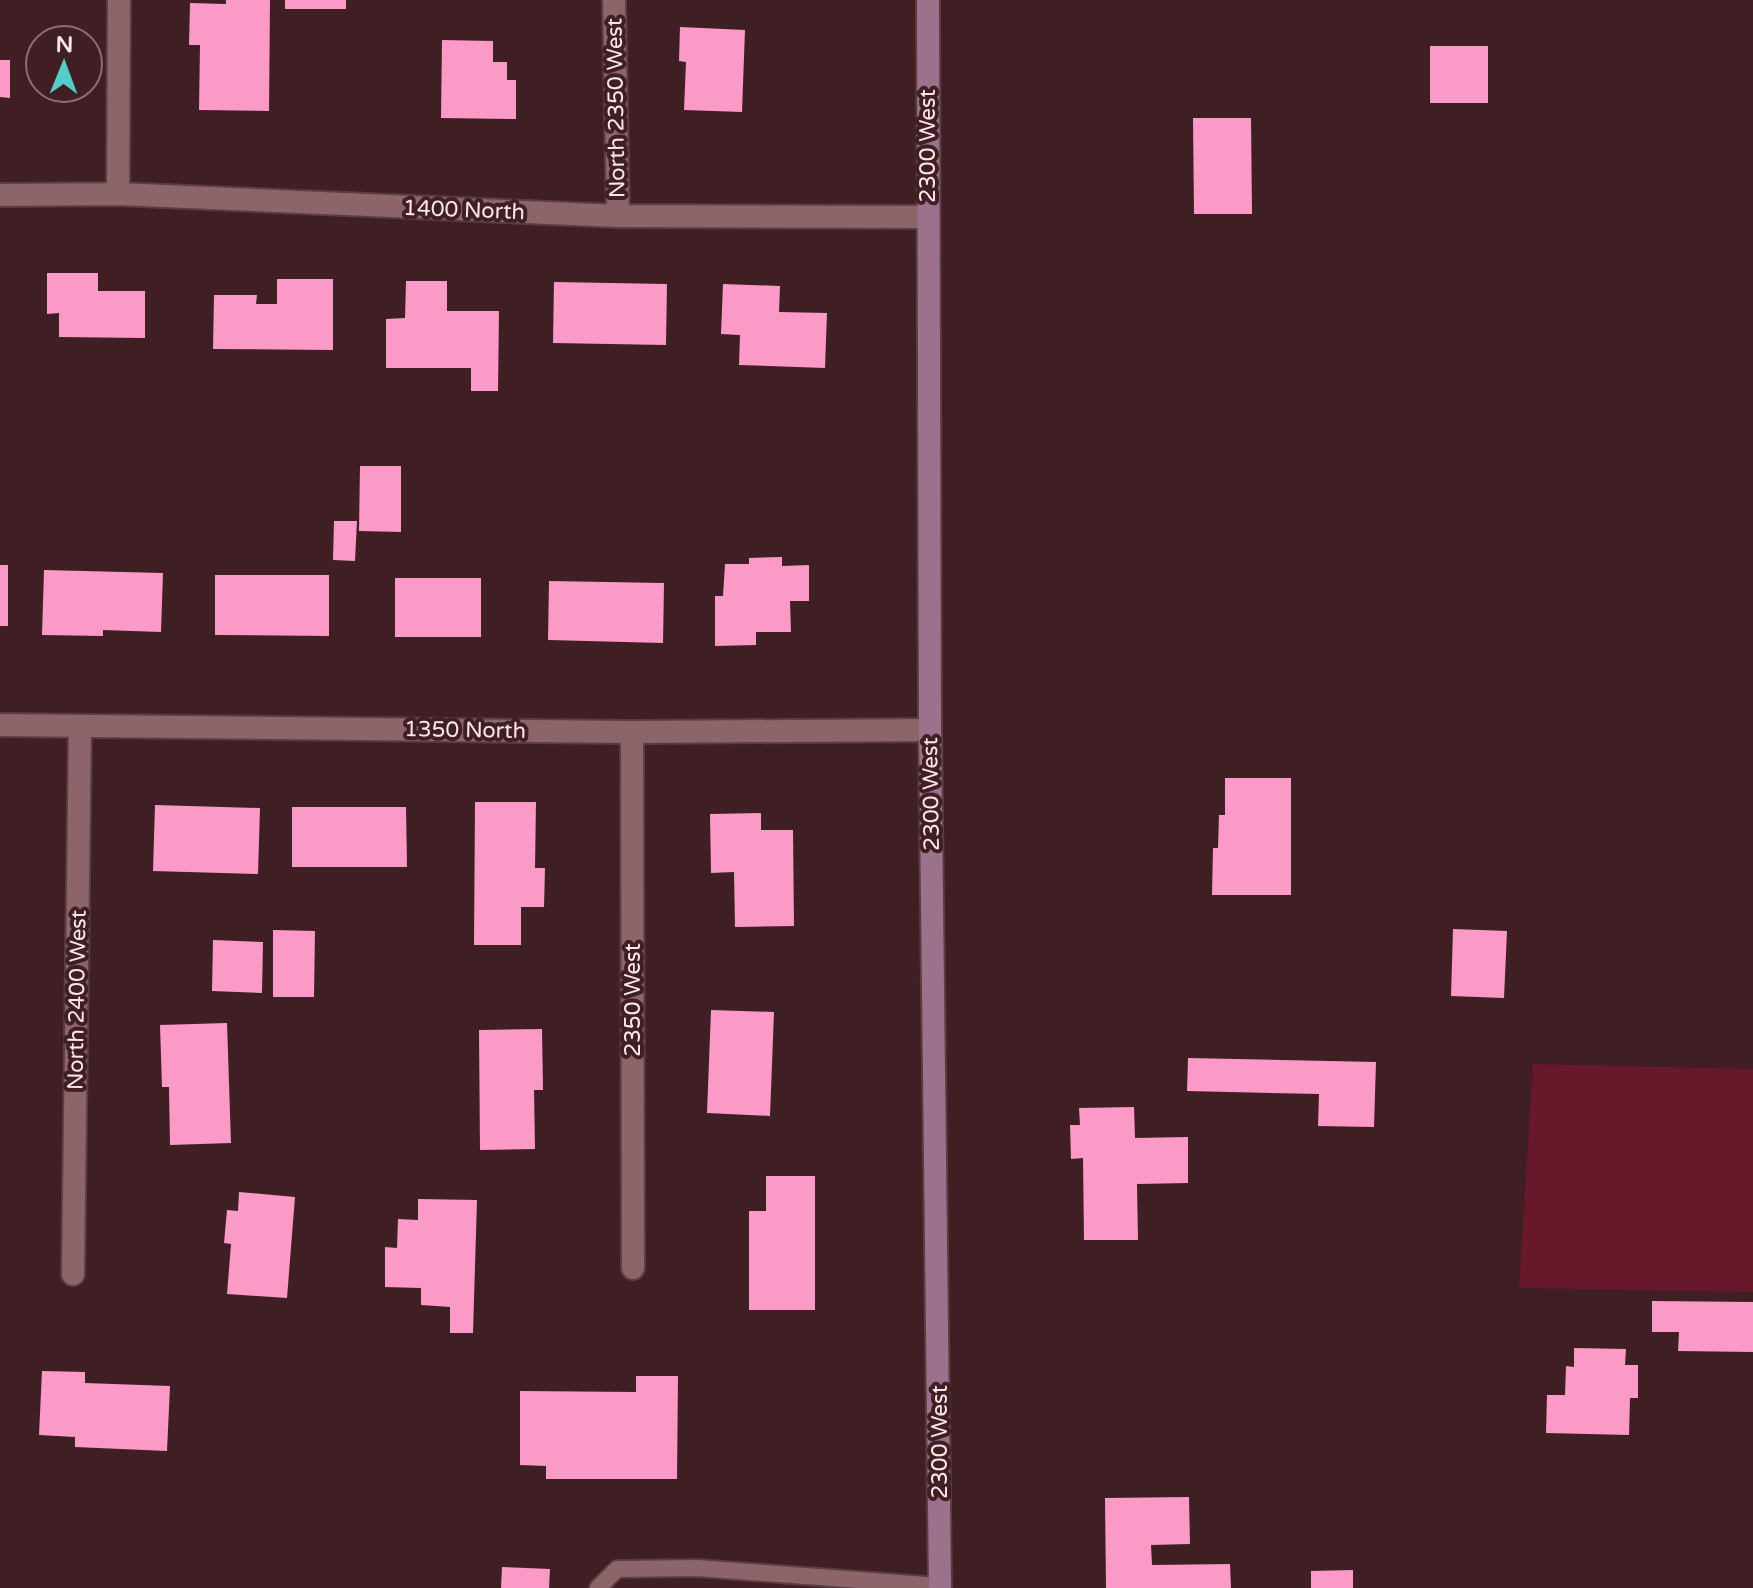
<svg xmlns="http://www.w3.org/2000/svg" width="1753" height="1588" viewBox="0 0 1753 1588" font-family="'Varela Round',sans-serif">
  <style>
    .green { fill: #67182b }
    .building { fill: #fb9ac7 }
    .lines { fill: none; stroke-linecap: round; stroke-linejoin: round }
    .service-casing { stroke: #593d41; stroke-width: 20 }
    .minor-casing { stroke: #593d41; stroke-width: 26 }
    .secondary-casing { stroke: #593d41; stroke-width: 26 }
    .service { stroke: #8c656a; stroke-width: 16 }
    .minor { stroke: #8c656a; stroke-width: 22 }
    .secondary { stroke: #9b718c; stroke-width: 22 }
    .labels { text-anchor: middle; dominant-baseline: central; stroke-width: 8; stroke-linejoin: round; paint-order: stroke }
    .street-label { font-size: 22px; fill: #fce5e7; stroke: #401f24 }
  </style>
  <rect width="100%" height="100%" fill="#401f24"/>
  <path class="green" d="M1533,1064L1753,1069V1292L1519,1288Z"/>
  <path class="building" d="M226,0H270L269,111L199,110L200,45H189L190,3L226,4Z
    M285,0H346V9H285Z
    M680,27L745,30L742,112L684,110L686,62L679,61Z
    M442,40L493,41V62H507V80H516V119L441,118Z
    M1430,46H1488V103H1430Z
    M0,60H10V98L0,97Z
    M1193,118H1251L1252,214H1194Z
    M47,273H98V291H145V338L59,337V313L47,314Z
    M277,279H333V350L213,349L214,295H257L256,304H277Z
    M406,281H447V311H499L498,391H471V368H386V319L405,318Z
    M554,282L667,284L666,345L553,343Z
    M723,284L780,286L779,312L827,313L825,368L739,365L740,335L721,334Z
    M360,466H401V532L359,531Z
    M334,521H357L355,561L333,560Z
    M782,557V566L809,565V601H790L791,632H756V645L715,646V596H723L725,564H749V558Z
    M0,565H8V626H0Z
    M44,570L163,573L161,632L103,630V636L42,635Z
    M215,575H329V636L215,635Z
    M395,578H481V637H395Z
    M549,581L664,583L663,643L548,640Z
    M1225,778H1291V895H1212L1213,848H1218L1219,815H1225Z
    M475,802H536L535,868H545L544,907H521V945H474Z
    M155,805L260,808L258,874L153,871Z
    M292,807H406L407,867H292Z
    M761,813V830H793L794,926L735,927L734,872L711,873L710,814Z
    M1453,929L1507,931L1504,998L1451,996Z
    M273,930L315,931L314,997H273Z
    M213,940L263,942L262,993L212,991Z
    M711,1010L774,1012L770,1116L707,1113Z
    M227,1023L231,1143L170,1145L169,1087H162L160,1025Z
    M542,1029L543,1090H534L535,1149L480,1150L479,1030Z
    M1188,1058L1376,1062L1374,1127L1318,1126L1319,1094L1187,1091Z
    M1134,1107L1135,1138L1188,1137V1183L1137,1184L1138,1240H1084L1083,1158L1071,1159L1070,1125H1080L1079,1108Z
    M766,1176H815V1310H749V1211H766Z
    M239,1192L295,1197L287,1298L227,1294L231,1244L224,1243L227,1210L238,1211Z
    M418,1199L477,1200L473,1333H450V1307L421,1305V1288L385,1287V1247L397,1248L398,1219L418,1220Z
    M1652,1301L1753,1302V1352L1678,1351L1679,1332H1652Z
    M1574,1348L1626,1349L1625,1365H1638V1398H1630L1629,1435L1546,1433L1547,1395H1565L1566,1366L1574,1367Z
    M42,1371L85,1372V1383L170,1386L167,1451L75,1447V1437L39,1435Z
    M636,1376H678L677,1479H546V1466L520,1465V1391L636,1392Z
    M1189,1497L1190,1544L1151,1545L1152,1565L1230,1564L1231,1588H1106L1105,1498Z
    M502,1567L550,1569L549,1588H501Z
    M1353,1570V1588H1311V1571Z"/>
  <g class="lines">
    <defs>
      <path id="service" d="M598,1588L617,1569L697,1568L940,1586"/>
      <path id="minor" d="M614,0L618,216
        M118,194L119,0
        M0,195L118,194L618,216L928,217
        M0,725L632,732L930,730
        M632,732L633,1268
        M73,1274L80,726"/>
      <path id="secondary" d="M928,0L930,730L940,1588"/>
    </defs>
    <use href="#service" class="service-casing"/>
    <use href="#minor" class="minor-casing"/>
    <use href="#secondary" class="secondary-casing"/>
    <use href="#service" class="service"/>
    <use href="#minor" class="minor"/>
    <use href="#secondary" class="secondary"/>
  </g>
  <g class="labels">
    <g class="street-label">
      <text transform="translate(616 108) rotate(-91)">North 2350 West</text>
      <text transform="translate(928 146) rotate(-90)">2300 West</text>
      <text transform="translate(464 210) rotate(2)">1400 North</text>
      <text transform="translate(465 730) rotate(1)">1350 North</text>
      <text transform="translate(931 794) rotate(-91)">2300 West</text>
      <text transform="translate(77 1000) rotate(-89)">North 2400 West</text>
      <text transform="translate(633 1000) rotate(-90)">2350 West</text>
      <text transform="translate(940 1442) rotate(-90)">2300 West</text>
    </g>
  </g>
  <g transform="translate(64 64) rotate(1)"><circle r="38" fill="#401f24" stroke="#8b6e72" stroke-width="2"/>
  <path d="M0-6L14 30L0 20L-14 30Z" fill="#54cdc8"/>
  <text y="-12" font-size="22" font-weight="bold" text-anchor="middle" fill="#fce5e7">N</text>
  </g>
</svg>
